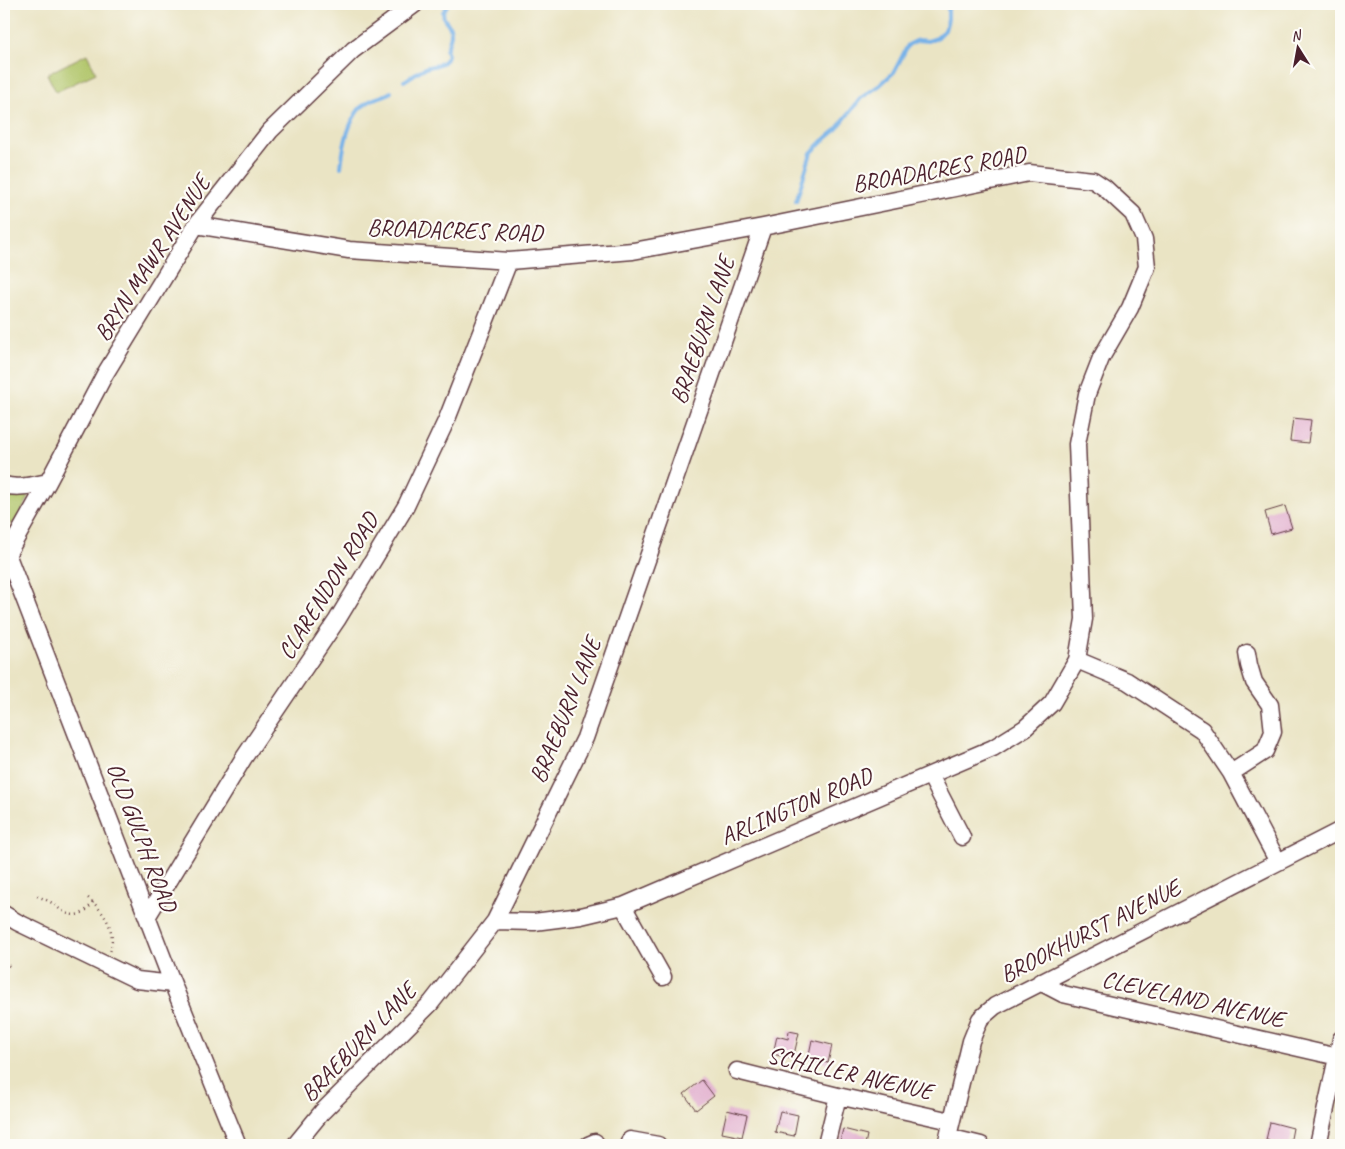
<svg xmlns="http://www.w3.org/2000/svg" width="1345" height="1149" viewBox="0 0 1345 1149" font-family="Caveat,sans-serif">
  <style>
    .green { fill: #b0c569; stroke: #7d724a }
    .lines { fill: none; stroke-linecap: round; stroke-linejoin: round }
    .stream { stroke: #78b2e8; stroke-width: 4 }
    .building { fill: #e2b1cf }
    .minor-casing { stroke: #623d42; stroke-width: 19 }
    .path { stroke: #623d42; stroke-width: 2.5; stroke-dasharray: 1 4; stroke-linecap: butt }
    .minor { stroke: #fff; stroke-width: 16 }
    .labels { text-anchor: middle; dominant-baseline: central; stroke-width: 4.5; stroke-linejoin: round; paint-order: stroke }
    .street-label { font-size: 24px; fill: #4a1f2b; stroke: #fdfcf7 }
  </style>
  <rect width="100%" height="100%" fill="#fdfcf7"/>
  <filter id="ink" filterUnits="userSpaceOnUse"><feTurbulence type="fractalNoise" baseFrequency=".02" numOctaves="2"/><feDisplacementMap in="SourceGraphic" scale="10" xChannelSelector="R" yChannelSelector="G"/><feConvolveMatrix kernelMatrix="1 2 1 2 8 2 1 2 1" color-interpolation-filters="sRGB"/></filter>
  <filter id="wash" filterUnits="userSpaceOnUse"><feTurbulence type="fractalNoise" baseFrequency=".0096" numOctaves="4" result="noise"/><feDisplacementMap in="SourceGraphic" scale="20" xChannelSelector="R" yChannelSelector="G"/><feGaussianBlur stdDeviation="1.12" result="paint"/><feColorMatrix in="noise" values="0 0 0 0 0 0 0 0 0 0 0 0 0 0 0 0 0 1.4 0 .05"/><feComposite in="paint" operator="in"/></filter>
  <g filter="url(#wash)">
    <rect width="100%" height="100%" fill="#eae4c4"/>
    <path class="green" d="M87,54L96,73L56,92L47,74Z
      M4,494H27L28,499L15,523L7,524L4,522Z"/>
    <g class="lines">
      <path class="stream" d="M404,81C411,77 418,71 425,68C434,65 444,66 448,55L446,50C451,37 455,30 444,19L443,12L447,6
        M341,167C343,148 348,123 360,108C363,106 367,103 370,101C376,97 384,97 391,92
        M796,201L811,153L823,141L835,131L861,98L880,85L894,72L908,45L918,40L928,41L937,38L945,30L948,19V9L951,4"/>
    </g>
    <g id="blocks">
      <path class="building" d="M1293,418L1311,420L1308,443L1290,441Z
        M1285,506L1292,528L1271,534L1265,512Z
        M789,1031L799,1033L793,1059L773,1054L777,1036L788,1039Z
        M812,1040L832,1045L828,1063L808,1059Z
        M702,1080L714,1096L696,1110L684,1094Z
        M727,1110L747,1115L742,1137L722,1133Z
        M780,1111L798,1115L794,1136L775,1132Z
        M1270,1122L1293,1128L1290,1144H1285L1266,1140Z
        M843,1129L867,1135L865,1145H839Z"/>
    </g>
  </g>
  <g filter="url(#ink)">
    <use href="#blocks" fill-opacity="0" stroke="#623d42" stroke-width="1"/>
    <g class="lines">
      <defs>
        <path id="minor" d="M196,225L349,250L509,261L633,251L763,227L1029,173L1093,180L1105,188L1133,214L1144,239L1147,267L1130,308L1101,358L1087,394L1077,444L1084,619L1077,660L1127,681L1202,730L1231,773L1278,862
          M4,485C18,489 33,485 48,482
          M4,546L174,987L238,1145
          M4,560L48,482L105,374L196,225L270,131L353,50L415,4
          M1231,773L1265,751L1273,732L1270,705L1254,682L1249,665L1247,653
          M930,775L962,837
          M623,906L663,977
          M4,914L17,922L137,980L173,984
          M147,917L243,759L337,620L406,506L447,419L509,261
          M495,921L534,922L581,916L623,906L993,748L1025,728L1052,703L1077,660
          M1040,982L1063,994L1338,1057
          M737,1071L838,1096L951,1121
          M948,1137L981,1145
          M295,1145L322,1112L431,1003L495,921L585,738L763,227
          M588,1145L595,1142L594,1145
          M628,1145L630,1140L658,1145
          M826,1145L838,1096
          M946,1145L971,1041L980,1019L995,1006L1341,830
          M1318,1145L1341,1039"/>
      </defs>
      <use href="#minor" class="minor-casing"/>
      <path class="path" d="M37,896C42,898 47,900 52,903C56,905 58,908 62,911C76,919 85,914 93,902
        M88,898C104,911 117,931 110,952
        M4,963L11,967"/>
      <use href="#minor" class="minor"/>
    </g>
  </g>
  <g class="labels">
    <g class="street-label">
      <text transform="translate(939 169) rotate(-10)">BROADACRES ROAD</text>
      <text transform="translate(455 230) rotate(2)">BROADACRES ROAD</text>
      <text transform="translate(152 258) rotate(-57)">BRYN MAWR AVENUE</text>
      <text transform="translate(702 330) rotate(-71)">BRAEBURN LANE</text>
      <text transform="translate(328 586) rotate(-58)">CLARENDON ROAD</text>
      <text transform="translate(565 710) rotate(-68)">BRAEBURN LANE</text>
      <text transform="translate(796 806) rotate(-23)">ARLINGTON ROAD</text>
      <text transform="translate(142 837) rotate(69)">OLD GULPH ROAD</text>
      <text transform="translate(1090 931) rotate(-27)">BROOKHURST AVENUE</text>
      <text transform="translate(1193 999) rotate(13)">CLEVELAND AVENUE</text>
      <text transform="translate(358 1042) rotate(-46)">BRAEBURN LANE</text>
      <text transform="translate(850 1073) rotate(13)">SCHILLER AVENUE</text>
    </g>
  </g>
  <rect width="1345" height="1149" fill="none" stroke="#fdfcf7" stroke-width="20"/>
  <g transform="translate(1298 48) rotate(349)" stroke="#fdfcf7" stroke-width="4" paint-order="stroke">
  <path d="M0-4L9 19L0 12L-9 19Z" fill="#4a1f2b"/>
  <text y="-8" font-size="14" font-weight="bold" text-anchor="middle" fill="#4a1f2b">N</text>
  </g>
</svg>
